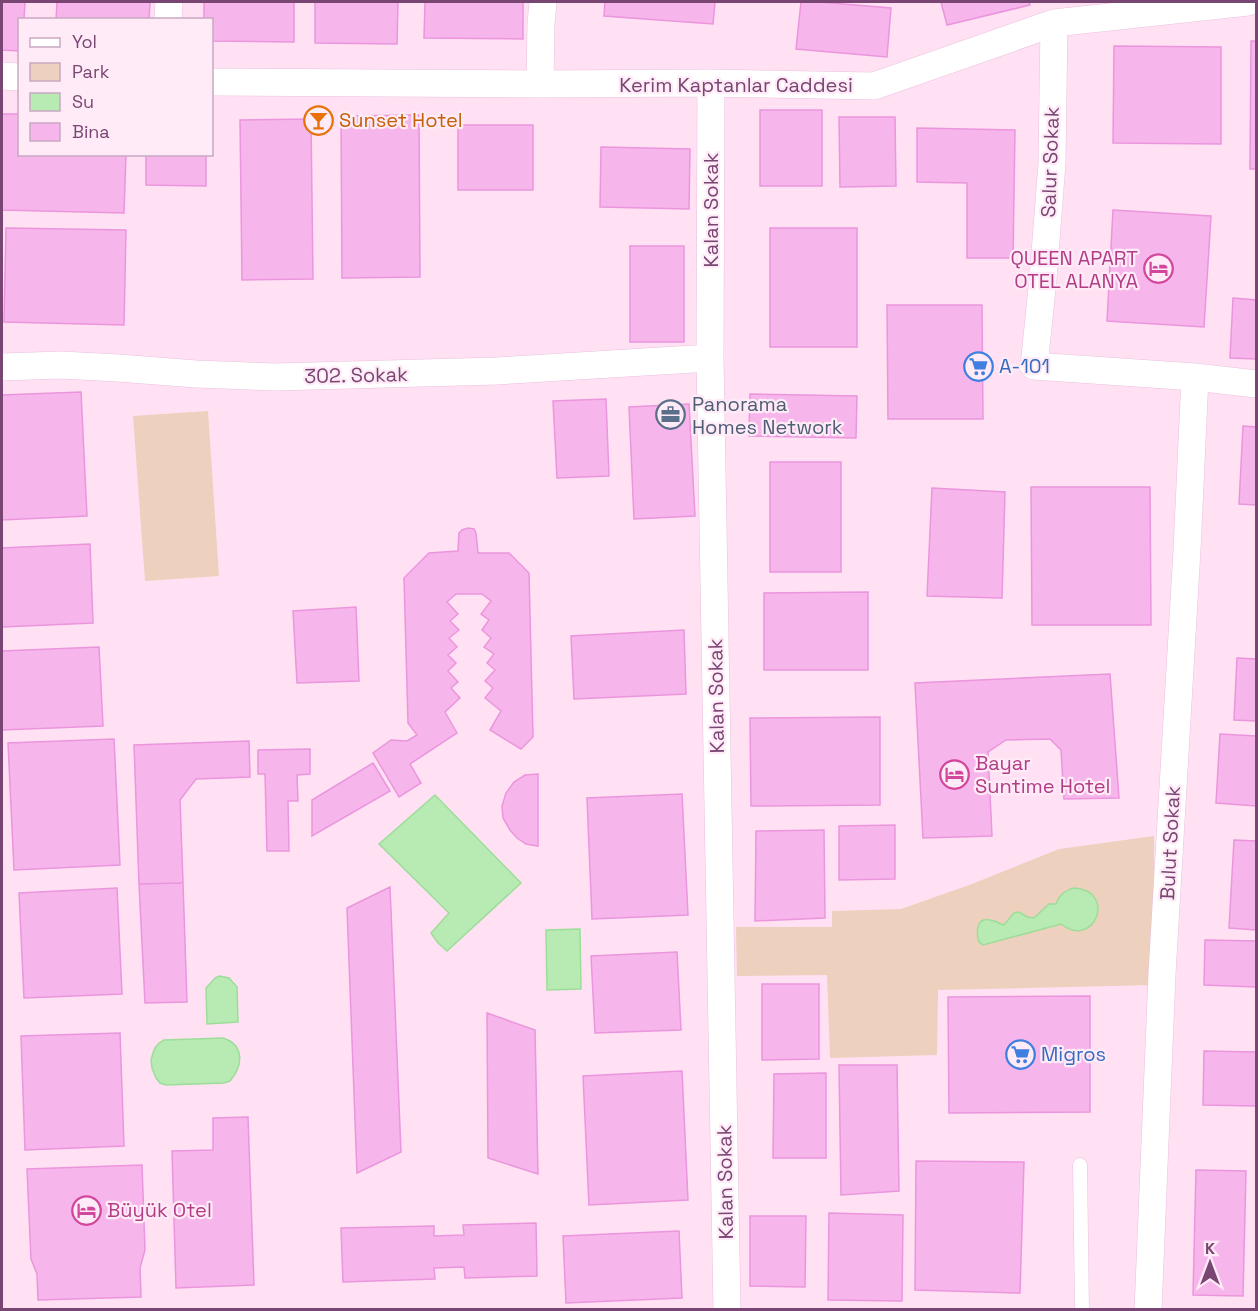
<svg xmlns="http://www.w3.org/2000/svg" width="1258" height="1311" viewBox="0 0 1258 1311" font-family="'Space Grotesk',sans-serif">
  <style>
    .green { fill: #eed0be }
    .water { fill: #b8eab4; stroke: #9ddd99; stroke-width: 1.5 }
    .building { fill: #f7b6eb; stroke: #eb95dd; stroke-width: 1.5 }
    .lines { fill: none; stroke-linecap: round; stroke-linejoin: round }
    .service-casing { stroke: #e9c1de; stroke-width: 15 }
    .minor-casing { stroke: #e9c1de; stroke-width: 28 }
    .service { stroke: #fff; stroke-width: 14 }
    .minor { stroke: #fff; stroke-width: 27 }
    .labels { text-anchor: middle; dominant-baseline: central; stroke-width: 4.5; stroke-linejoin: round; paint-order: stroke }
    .street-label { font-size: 20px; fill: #794572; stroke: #ffeaf7 }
    .food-label { font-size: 20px; fill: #c56008; stroke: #ffeaf7; text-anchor: start }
    .hotel-label { font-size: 20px; fill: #b23c85; stroke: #ffeaf7; text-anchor: start }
    .shop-label { font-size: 20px; fill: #366cbe; stroke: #ffeaf7; text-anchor: start }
    .service-label { font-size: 20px; fill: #4e5e75; stroke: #ffeaf7; text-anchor: start }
  </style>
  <rect width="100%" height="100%" fill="#ffe1f3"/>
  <path class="green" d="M208,411L219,576L145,581L133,416Z
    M1154,836V985L938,990L937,1055L830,1058L827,975L737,976L736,927H832V911L901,909L972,884L1059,849Z"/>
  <path class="water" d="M435,795L521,883L447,951L438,943L431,933L449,913L379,844Z
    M1074,888C1118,891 1094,950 1061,924L983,945L979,942C976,933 976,917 990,920C994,920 1000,924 1004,925L1014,913L1019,912L1027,917L1034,918L1049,904H1056C1059,895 1065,890 1074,888Z
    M580,929L581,989L547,990L546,930Z
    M219,976L229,978L237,987L238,1022L207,1024L206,988L215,978Z
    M223,1038C245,1045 243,1066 230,1081L224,1083L166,1085L160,1083L156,1078L152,1068L151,1060L153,1053L155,1048L159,1043L164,1040Z"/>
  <path class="building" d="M2,2H25L24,20H20V51L2,50Z
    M57,2H150L149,20H56Z
    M204,2H294V42L212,41V20H204Z
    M315,2H398L397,44L315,43Z
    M425,2H523V39L424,38Z
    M605,2H715L713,24L604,16Z
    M801,2H819L891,8L887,57L796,49Z
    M941,2H1029L1030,5L947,25Z
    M1251,41H1256V169H1250Z
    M1114,46L1221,47V144L1113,143Z
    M760,110H822V186H760Z
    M2,114H20V154H126L124,213L2,210Z
    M419,115L420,277L342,278L341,116Z
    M839,117H895L896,186L840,187Z
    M311,119L313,279L242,280L240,120Z
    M458,125H533V190H458Z
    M917,128L1015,130L1013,258H967V183L917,182Z
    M601,147L690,149L689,209L600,207Z
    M146,154H206V186L146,185Z
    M1113,210L1211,216L1204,327L1107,321Z
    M6,228L126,230L124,325L4,322Z
    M770,228H857V347H770Z
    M630,246H684V342H630Z
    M1233,298L1256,300V359L1230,358Z
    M887,305H982L983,419H888Z
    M81,392L87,516L2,520V395Z
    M750,394L857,396L856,438L749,436Z
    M606,399L609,476L557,478L553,401Z
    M689,404L695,516L634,519L629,407Z
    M1243,426L1256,427V505L1239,504Z
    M770,462H841V572H770Z
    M1031,487H1150L1151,625H1032Z
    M932,488L1005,492L1002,598L927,596Z
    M468,528L474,529L476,533L478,553H509L529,573L533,737L521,749L490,730L501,711L485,698L493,688L485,681L495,670L487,663L494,654L484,647L491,638L482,630L489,620L481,614L491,601L482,594H456L447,602L458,614L450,621L459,630L449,638L457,647L448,655L456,663L448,671L458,682L451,688L460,698L445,712L457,733L410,764L421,783L399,797L373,753L391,740L407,741L417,735L408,723L404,578L429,553L458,551L459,533L462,530Z
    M90,544L93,623L2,627V548Z
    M868,592V670H764V593Z
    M356,607L359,681L297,683L293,611Z
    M684,630L686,694L574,699L571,636Z
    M99,647L103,726L2,730V651Z
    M1237,658L1256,659V721L1234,720Z
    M1110,674L1119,798L1064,799L1061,750L1050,739L1006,740L988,752L992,836L923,838L915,683Z
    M880,717V805L751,806L750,718Z
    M1220,734L1256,736V806L1216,803Z
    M114,739L120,865L14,870L8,743Z
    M249,741L250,777L196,779L180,800L183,883L139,884L134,745Z
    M310,749V774L297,775L298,801H288L289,851H267L265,774H258V750Z
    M373,763L390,791L312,836V800Z
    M538,774V846L526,844L517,838L510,830L503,818L502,806L506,793L514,782L525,775Z
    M682,794L688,915L592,919L587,798Z
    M895,825V879L839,880V826Z
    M824,830L825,918L755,921L756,831Z
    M1234,840L1256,841V930L1229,928Z
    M183,883L187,1002L145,1003L139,884Z
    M390,887L401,1152L357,1173L347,908Z
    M117,888L122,994L24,998L19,893Z
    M1205,940L1256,941V987L1204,985Z
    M677,952L681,1030L595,1033L591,956Z
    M762,984H819V1059L762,1060Z
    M1090,996V1112L949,1113L948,997Z
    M487,1013L535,1030L538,1174L488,1158Z
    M120,1033L124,1146L25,1150L21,1036Z
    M1204,1051L1256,1052V1106L1203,1105Z
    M839,1065H897L899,1191L841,1195Z
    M682,1071L688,1200L589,1205L583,1076Z
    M826,1073V1158H773L774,1074Z
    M248,1117L254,1285L176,1288L172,1151L213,1150V1118Z
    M916,1161L1024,1162L1020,1293L915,1290Z
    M142,1165L145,1250L140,1268L141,1297L38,1300L37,1274L31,1259L27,1169Z
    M1196,1170L1246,1171L1243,1296L1193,1295Z
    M829,1213L903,1215L902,1301L828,1300Z
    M750,1216H806L805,1287L750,1286Z
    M536,1223L537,1276L465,1278L464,1267L434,1268L435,1279L343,1282L341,1228L434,1226V1236L464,1235L463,1225Z
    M679,1231L682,1298L566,1303L563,1236Z"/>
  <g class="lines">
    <defs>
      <path id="service" d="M1080,1165L1082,1310"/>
      <path id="minor" d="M168,20L169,2
        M1054,23L1052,163L1043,279L1034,366L1195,377L1256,384
        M2,76L20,77
        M212,82L540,84L711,83L874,86L1054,23L1248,2
        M711,83L710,358L727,1310
        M540,84L541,24L543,2
        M2,367L61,365L118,368L196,374L275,377L497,371L710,358
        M1148,1310L1162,974L1187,550L1195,377"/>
    </defs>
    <use href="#service" class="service-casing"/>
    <use href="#minor" class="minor-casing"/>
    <use href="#service" class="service"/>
    <use href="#minor" class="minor"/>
  </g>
  <defs>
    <symbol id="bar-ring" viewBox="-11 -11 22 22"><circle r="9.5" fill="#ffeaf7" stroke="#e8710a" stroke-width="1.5"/><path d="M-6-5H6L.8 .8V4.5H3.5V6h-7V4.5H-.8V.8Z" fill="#e8710a"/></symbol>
    <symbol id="hotel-ring" viewBox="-11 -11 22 22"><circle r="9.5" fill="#ffeaf7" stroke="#d1479c" stroke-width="1.5"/><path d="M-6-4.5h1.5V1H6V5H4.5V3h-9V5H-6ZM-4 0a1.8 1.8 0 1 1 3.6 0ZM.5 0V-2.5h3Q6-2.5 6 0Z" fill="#d1479c"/></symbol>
    <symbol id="supermarket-ring" viewBox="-11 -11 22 22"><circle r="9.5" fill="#ffeaf7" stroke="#3f7fe0" stroke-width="1.5"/><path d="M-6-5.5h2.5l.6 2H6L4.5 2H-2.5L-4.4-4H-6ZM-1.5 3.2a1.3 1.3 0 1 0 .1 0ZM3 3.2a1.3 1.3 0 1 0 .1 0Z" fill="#3f7fe0"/></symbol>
    <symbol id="office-ring" viewBox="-11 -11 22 22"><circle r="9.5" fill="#ffeaf7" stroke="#5c6f8a" stroke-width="1.5"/><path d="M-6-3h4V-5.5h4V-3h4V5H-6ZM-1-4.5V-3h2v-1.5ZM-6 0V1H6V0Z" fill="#5c6f8a"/></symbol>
  </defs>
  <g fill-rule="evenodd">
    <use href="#bar-ring" x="302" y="104" width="33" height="33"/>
    <use href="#hotel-ring" x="1142" y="252" width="33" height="33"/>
    <use href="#supermarket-ring" x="962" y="350" width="33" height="33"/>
    <use href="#office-ring" x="654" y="398" width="33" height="33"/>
    <use href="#hotel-ring" x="938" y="758" width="33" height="33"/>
    <use href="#supermarket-ring" x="1004" y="1038" width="33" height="33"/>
    <use href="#hotel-ring" x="70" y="1194" width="33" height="33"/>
  </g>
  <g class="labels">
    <g class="street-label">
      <text x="736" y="85">Kerim Kaptanlar Caddesi</text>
      <text transform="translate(1050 162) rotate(-88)">Salur Sokak</text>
      <text transform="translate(711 210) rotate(-90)">Kalan Sokak</text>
      <text transform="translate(356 375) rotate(-1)">302. Sokak</text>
      <text transform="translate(716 696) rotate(-91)">Kalan Sokak</text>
      <text transform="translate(1170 843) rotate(-87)">Bulut Sokak</text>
      <text transform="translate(725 1182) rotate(-91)">Kalan Sokak</text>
    </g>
    <g class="food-label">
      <text x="339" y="120">Sunset Hotel</text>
    </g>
    <g class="hotel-label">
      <text x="1138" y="258" text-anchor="end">QUEEN APART<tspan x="1138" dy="23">OTEL ALANYA</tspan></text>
      <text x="975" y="763">Bayar<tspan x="975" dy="23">Suntime Hotel</tspan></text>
      <text x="107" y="1210">Büyük Otel</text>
    </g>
    <g class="shop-label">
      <text x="999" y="366">A-101</text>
      <text x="1041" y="1054">Migros</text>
    </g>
    <g class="service-label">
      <text x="692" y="404">Panorama<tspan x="692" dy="23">Homes Network</tspan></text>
    </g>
  </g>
  <rect width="1258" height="1311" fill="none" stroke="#794572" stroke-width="6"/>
  <rect x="18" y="18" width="195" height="138" fill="#ffeaf7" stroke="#c9a8c2" stroke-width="1.5"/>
  <rect x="30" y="38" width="30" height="9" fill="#ffffff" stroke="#c9a8c2" stroke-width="1.5"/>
  <text x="72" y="48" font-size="18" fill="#794572">Yol</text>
  <rect x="30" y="63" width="30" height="18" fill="#eed0be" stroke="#c9a8c2" stroke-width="1.5"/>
  <text x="72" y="78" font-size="18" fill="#794572">Park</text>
  <rect x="30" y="93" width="30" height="18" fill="#b8eab4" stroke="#c9a8c2" stroke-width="1.5"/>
  <text x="72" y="108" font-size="18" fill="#794572">Su</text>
  <rect x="30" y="123" width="30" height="18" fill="#f7b6eb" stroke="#c9a8c2" stroke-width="1.5"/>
  <text x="72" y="138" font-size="18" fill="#794572">Bina</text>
  <g transform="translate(1210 1263)" stroke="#ffeaf7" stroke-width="4.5" paint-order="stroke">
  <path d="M0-4.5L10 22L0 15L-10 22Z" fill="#794572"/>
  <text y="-9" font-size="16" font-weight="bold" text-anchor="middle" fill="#794572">K</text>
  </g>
</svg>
